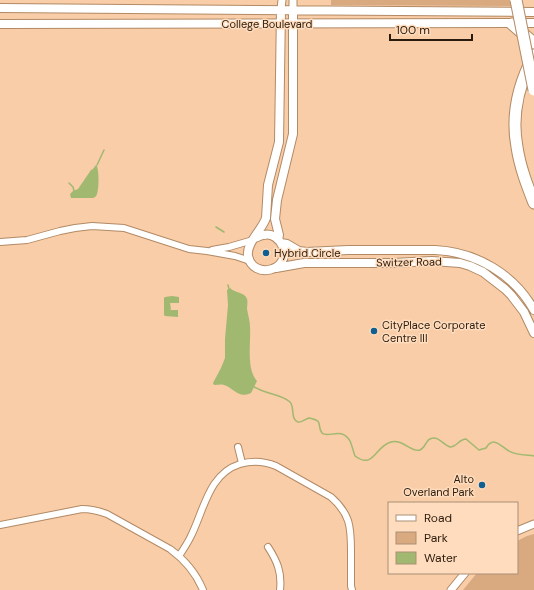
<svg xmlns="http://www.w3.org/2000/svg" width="534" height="590" viewBox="0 0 534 590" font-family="'DM Sans',sans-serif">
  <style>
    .green { fill: #d9aa80 }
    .water { fill: #a1b871 }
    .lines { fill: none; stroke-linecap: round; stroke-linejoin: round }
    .stream { stroke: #a1b871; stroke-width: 1.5 }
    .minor-casing { stroke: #b28a65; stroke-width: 8 }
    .tertiary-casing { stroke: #b28a65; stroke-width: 9 }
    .secondary-casing { stroke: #b28a65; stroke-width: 10 }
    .motorway-casing { stroke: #b28a65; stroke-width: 13 }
    .minor { stroke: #fff; stroke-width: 6 }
    .tertiary { stroke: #fff; stroke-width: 7 }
    .secondary { stroke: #fff; stroke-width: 8 }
    .motorway { stroke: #fff; stroke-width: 11 }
    .motorway-bridge-casing { stroke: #b28a65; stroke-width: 13; stroke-linecap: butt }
    .motorway-bridge { stroke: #fff; stroke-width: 11 }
    .poi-dot { fill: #0f5f92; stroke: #ffdcbd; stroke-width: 1.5 }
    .labels { text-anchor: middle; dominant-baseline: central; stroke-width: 3; stroke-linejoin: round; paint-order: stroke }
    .street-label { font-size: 11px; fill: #2b1b0c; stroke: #ffdcbd }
    .poi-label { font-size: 11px; fill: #2b1b0c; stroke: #ffdcbd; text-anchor: start }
  </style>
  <rect width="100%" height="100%" fill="#f8cda7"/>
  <path class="green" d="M331,0H510L511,6L331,5Z
    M534,534V590H463L477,573H517V541L527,536Z"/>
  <path class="water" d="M96,165L97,166C99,173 99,187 97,194C96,197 95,197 93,198H71L70,194L73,191L78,189L91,170L93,169Z
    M230,288C234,293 245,292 247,299C248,302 247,306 247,309C248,315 250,321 250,327C251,343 246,369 257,381L251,393C238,399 234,388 224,385C221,384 217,385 214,385L213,383L221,368L225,358V339L228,305L227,290Z
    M172,296L179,297V303H170L171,309L170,310H178V317L165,316L164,315V298L165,297Z"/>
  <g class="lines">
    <path class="stream" d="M97,165L104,150
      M69,183L73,187L74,191
      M216,227L224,232
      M228,285L229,289
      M254,387C258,389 262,391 266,392C274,395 283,396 290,402C295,407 290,419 298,422C301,423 305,419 309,418C325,421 316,425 322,433C328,439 341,426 350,441C352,445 353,451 355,456C374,470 375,446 391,442C403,439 412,453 420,450C427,447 425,438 434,438C440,438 444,445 450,447C457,447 459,439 466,439L479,450L486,448C494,435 501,447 509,451C515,455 528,455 534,456"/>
    <defs>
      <path id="minor" d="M0,242L27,240L60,231L75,228L92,226L124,228L189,249L207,251L235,256L250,261
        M212,250L229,247L253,240
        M238,447L242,463
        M0,525L82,509C91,509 99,511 107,514L170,549C185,560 196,573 203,590
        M268,547C277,561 282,572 280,590
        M179,556C183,550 187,544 190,538C204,511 208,474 240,464C253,460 264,461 276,466L331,497C350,514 351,526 351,551C351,562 351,574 351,586L352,590"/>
      <path id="tertiary" d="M293,0V9
        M281,9L282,0
        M517,531L534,524
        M451,590L465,573"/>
      <path id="secondary" d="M0,8L534,12
        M0,24L534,23
        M255,238C258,237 261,235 264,235C272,233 280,239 283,247C291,271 253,280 248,256C246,243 262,230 266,218L268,185L279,142L281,9
        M278,239L279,235L275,219L277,200L293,134V9
        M281,243L287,244L299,251L307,252L348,250H435C476,252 514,274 534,310
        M276,268L304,263H393L432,261L460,263L470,266L483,272L505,289L511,295L524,312L534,333"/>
      <path id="motorway" d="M512,24L534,43
        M534,55C519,83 511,115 517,147C520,167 527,185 534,203"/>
    </defs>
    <use href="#minor" class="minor-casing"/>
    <use href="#tertiary" class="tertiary-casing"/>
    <use href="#secondary" class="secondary-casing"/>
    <use href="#motorway" class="motorway-casing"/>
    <use href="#minor" class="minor"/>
    <use href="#tertiary" class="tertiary"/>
    <use href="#secondary" class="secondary"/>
    <use href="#motorway" class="motorway"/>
    <defs>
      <path id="motorway-bridge" d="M516,0L534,90"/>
    </defs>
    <use href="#motorway-bridge" class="motorway-bridge-casing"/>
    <use href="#motorway-bridge" class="motorway-bridge"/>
  </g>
  <g class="poi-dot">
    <circle cx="266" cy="253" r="4"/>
    <circle cx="374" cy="331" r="4"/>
    <circle cx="482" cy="485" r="4"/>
  </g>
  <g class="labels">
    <g class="street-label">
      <text x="267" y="24">College Boulevard</text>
      <text transform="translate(409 262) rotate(-1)">Switzer Road</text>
    </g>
    <g class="poi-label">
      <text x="274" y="253">Hybrid Circle</text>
      <text x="382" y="325">CityPlace Corporate<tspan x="382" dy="13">Centre III</tspan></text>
      <text x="474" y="479" text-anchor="end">Alto<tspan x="474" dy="13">Overland Park</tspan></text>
    </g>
  </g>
  <rect x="388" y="502" width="130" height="72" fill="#ffdcbd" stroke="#aa8f76"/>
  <rect x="396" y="515" width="20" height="6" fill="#ffffff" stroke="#aa8f76"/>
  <text x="424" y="522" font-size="12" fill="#2b1b0c">Road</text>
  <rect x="396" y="532" width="20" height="12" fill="#d9aa80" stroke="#aa8f76"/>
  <text x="424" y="542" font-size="12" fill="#2b1b0c">Park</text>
  <rect x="396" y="552" width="20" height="12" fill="#a1b871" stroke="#aa8f76"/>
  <text x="424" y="562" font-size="12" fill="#2b1b0c">Water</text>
  <path d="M390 34v6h82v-6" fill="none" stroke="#2b1b0c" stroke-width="2"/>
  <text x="396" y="34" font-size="12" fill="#2b1b0c" stroke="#ffdcbd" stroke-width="3" paint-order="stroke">100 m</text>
</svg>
